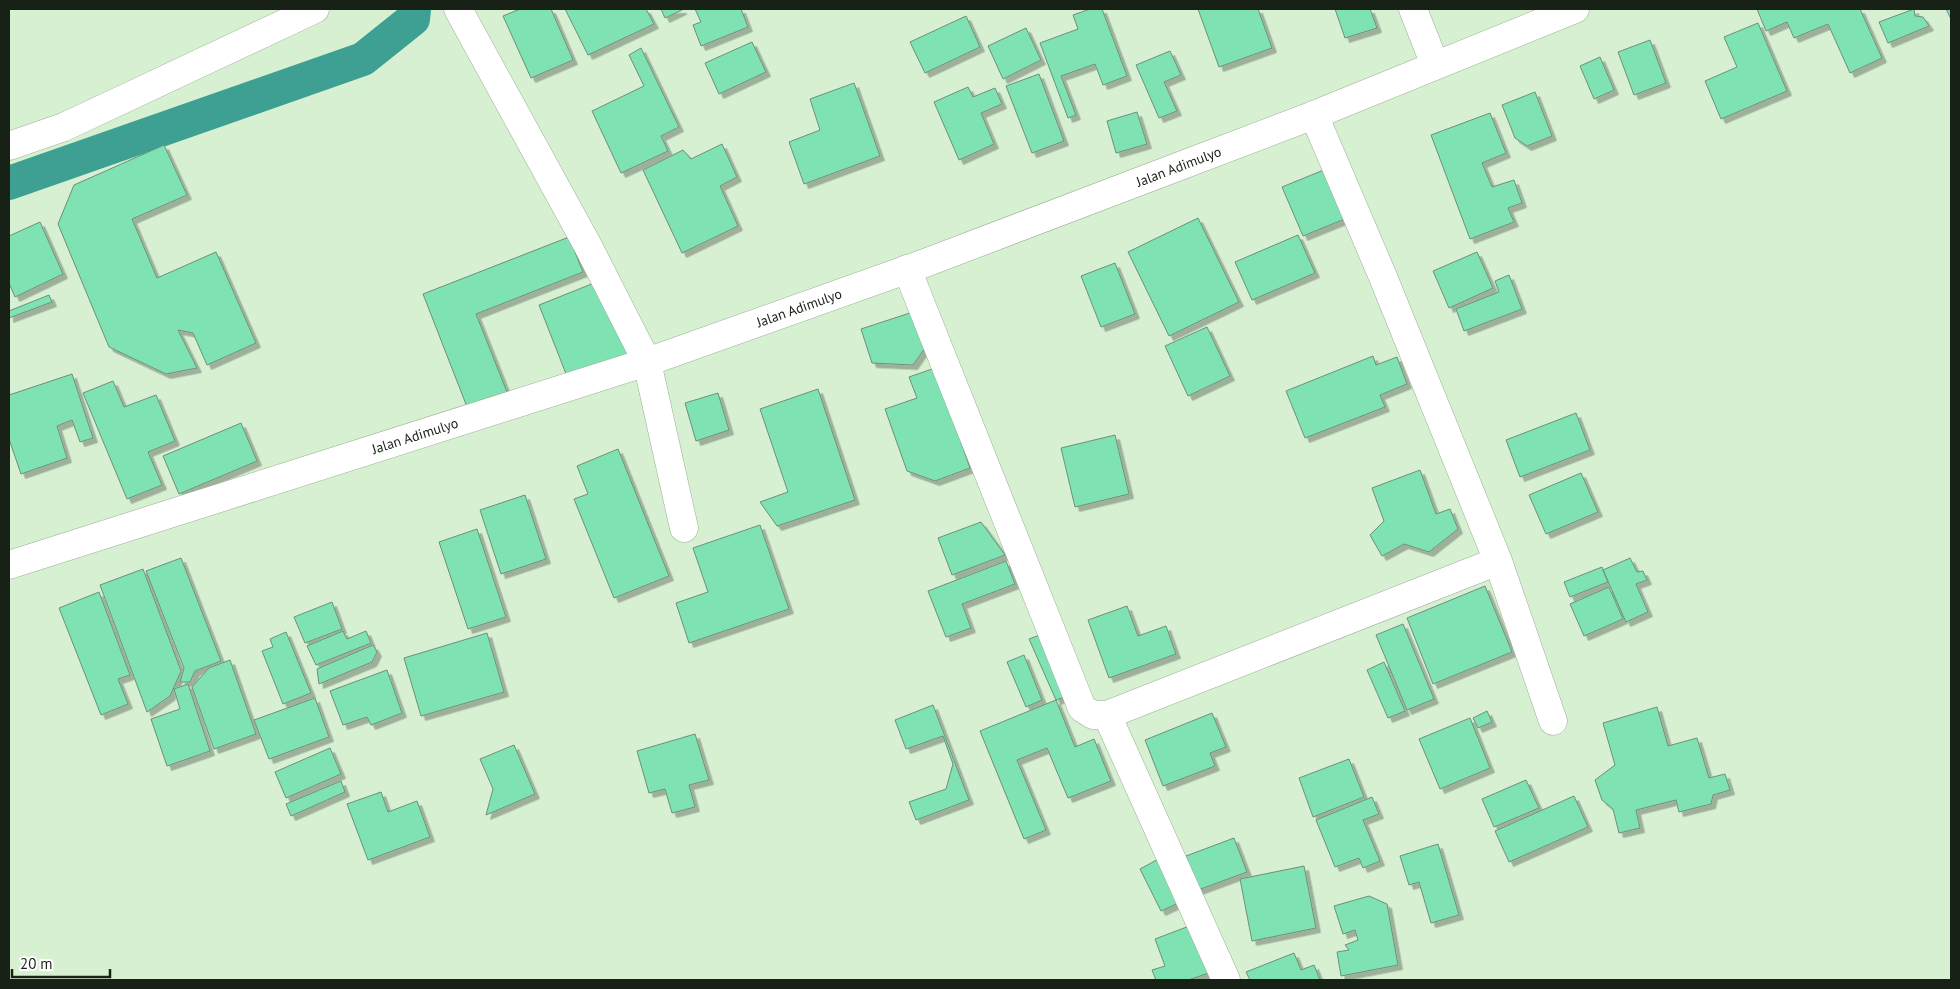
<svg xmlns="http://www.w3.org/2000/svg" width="1960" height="989" viewBox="0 0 1960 989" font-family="'PT Sans',sans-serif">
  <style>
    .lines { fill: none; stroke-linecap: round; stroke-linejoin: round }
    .canal { stroke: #3da093; stroke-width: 34 }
    .building { fill: #7ee2b2; stroke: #6c8f7d; filter: url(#shadow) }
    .minor-casing { stroke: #99b194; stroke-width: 29 }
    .tertiary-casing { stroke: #99b194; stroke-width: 29 }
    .minor { stroke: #fff; stroke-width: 28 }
    .tertiary { stroke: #fff; stroke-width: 28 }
    .labels { text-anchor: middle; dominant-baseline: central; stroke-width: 4; stroke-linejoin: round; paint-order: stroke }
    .street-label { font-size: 14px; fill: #182116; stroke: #fff }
  </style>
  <defs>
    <filter id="shadow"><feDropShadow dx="4.5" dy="4.5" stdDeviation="0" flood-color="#0004"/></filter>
  </defs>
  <rect width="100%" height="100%" fill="#d7f0d1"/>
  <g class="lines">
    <path class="canal" d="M9,183L363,59L413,19L414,9"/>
  </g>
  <path class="building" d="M520,9H551L573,60L531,78L503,16Z
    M565,9H646L654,24L588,55Z
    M661,9H682V10L665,18Z
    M695,9H741L748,27L701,46L693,25L701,22Z
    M1090,9H1102L1127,76L1103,85L1095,64L1061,76L1076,115L1068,118L1040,43L1078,29L1073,15Z
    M1198,9H1258L1272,48L1219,67Z
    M1335,9H1370L1377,28L1345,38Z
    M1757,9H1860L1882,58L1850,73L1828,24L1794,38L1787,22L1766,31Z
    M1914,9L1915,16L1923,17L1929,26L1888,43L1879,22Z
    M1946,9H1951V19Z
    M966,16L980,47L925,73L910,42Z
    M1758,23L1787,91L1721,119L1705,81L1737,67L1724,37Z
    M1026,28L1041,60L1003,79L988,46Z
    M1650,40L1666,83L1634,95L1618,52Z
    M752,42L766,72L719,94L705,63Z
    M641,48L679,127L661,136L668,151L621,173L592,111L644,86L629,55Z
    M1170,51L1181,75L1164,82L1177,111L1159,118L1136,65Z
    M1600,57L1614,90L1594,99L1580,66Z
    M1039,74L1064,141L1032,153L1006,86Z
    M854,83L880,156L804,184L789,142L820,130L810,99Z
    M968,87L973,97L995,88L1002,104L981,113L994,144L959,160L934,102Z
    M1535,92L1552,136L1527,146L1515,138L1502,105Z
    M1137,112L1147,144L1116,153L1107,121Z
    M1490,113L1506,153L1482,163L1492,187L1514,180L1522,203L1508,208L1514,222L1470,239L1431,135Z
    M722,144L737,177L720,186L738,226L682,253L643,170L683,150L691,159Z
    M164,145L187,195L132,219L157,278L216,252L256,343L207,365L193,333L178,330L197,368L166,374L109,347L58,224L74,185Z
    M1331,167L1352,216L1303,236L1282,187Z
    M1198,218L1239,302L1169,336L1128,252Z
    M40,222L63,274L15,297L9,283V236Z
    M1298,235L1315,273L1252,300L1235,262Z
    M569,237L583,272L476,314L509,397L469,412L423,294Z
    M1477,252L1493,288L1449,308L1433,271Z
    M1115,263L1135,314L1101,327L1081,276Z
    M1509,275L1522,309L1464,331L1456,309L1499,292L1495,281Z
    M594,283L633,359L570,384L539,305Z
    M49,295L52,302L9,318V311Z
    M922,309L932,338L913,365L872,363L861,329Z
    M1207,327L1230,376L1188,396L1165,346Z
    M1373,356L1376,365L1397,357L1407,384L1380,395L1385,407L1305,438L1286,391Z
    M935,368L970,468L935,481L907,471L885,409L917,398L909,377Z
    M72,374L93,438L80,442L72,420L57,426L67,458L21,474L9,439V395Z
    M113,381L124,407L156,395L175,441L148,452L162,485L127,499L83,393Z
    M818,389L855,500L777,526L760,502L788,492L760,409Z
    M718,393L729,430L696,441L685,403Z
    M1576,413L1590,450L1520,477L1506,440Z
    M241,423L257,461L179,494L163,456Z
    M1115,435L1129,494L1075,507L1061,448Z
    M618,449L669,576L614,598L574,499L588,494L577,466Z
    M1420,470L1436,514L1450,509L1458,529L1429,552L1404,544L1382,556L1370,535L1384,521L1372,488Z
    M1581,473L1598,512L1546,534L1529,495Z
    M525,495L546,559L501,574L480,510Z
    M981,522L1005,555L952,575L938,538Z
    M760,525L789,609L689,643L676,603L708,592L693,548Z
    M477,529L506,617L468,629L439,542Z
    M181,558L221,661L195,671L190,682H180L184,668L146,571Z
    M1630,558L1637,572L1643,571L1647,580L1636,584L1648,612L1626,622L1603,570Z
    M1006,561L1015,584L962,604L971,628L946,637L928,591Z
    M1602,567L1608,582L1570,597L1564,582Z
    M143,569L181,671L170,696L147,712L100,585Z
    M1485,586L1512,652L1433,684L1407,618Z
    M1609,587L1623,619L1584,636L1570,604Z
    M99,592L130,675L118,679L128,704L101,715L59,608Z
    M332,602L342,629L305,643L294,617Z
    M1127,606L1138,636L1166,626L1176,654L1109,678L1088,620Z
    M1403,624L1434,699L1407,710L1376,635Z
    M343,631L347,639L366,631L371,643L316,665L307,646Z
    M286,632L311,693L283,704L262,651L273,647L270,639Z
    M1048,632L1074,694L1056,700L1029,639Z
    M487,633L504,692L421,716L404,658Z
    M373,645L377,652L372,662L319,684L317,669Z
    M1024,655L1042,700L1026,707L1007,662Z
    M230,660L256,734L214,749L192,687L209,668Z
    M1384,662L1405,711L1388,718L1367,670Z
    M387,670L402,713L371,725L367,717L343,725L330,691Z
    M188,684L210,751L167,766L151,719L180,709L174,689Z
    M315,698L329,737L269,759L254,720Z
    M1056,700L1075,747L1094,739L1111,781L1068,798L1047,748L1017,760L1046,830L1024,839L980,731Z
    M933,705L969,800L916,820L909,802L946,789L953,764L943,736L906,749L895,720Z
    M1657,707L1668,746L1697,738L1709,778L1725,774L1730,790L1713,795L1711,804L1679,812L1676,800L1636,810L1640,828L1619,833L1613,809L1602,800L1595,780L1615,765L1603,723Z
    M1487,711L1492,722L1478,728L1473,718Z
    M1212,713L1226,747L1210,753L1215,766L1163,786L1145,740Z
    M1470,718L1490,768L1440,789L1419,739Z
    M695,734L709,780L689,785L695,807L672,813L665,789L649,793L637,751Z
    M514,745L535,794L486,815L493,789L480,759Z
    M330,748L341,774L286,798L275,772Z
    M1349,759L1364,797L1313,817L1299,778Z
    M1526,780L1539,808L1494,827L1482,799Z
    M341,781L345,792L291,816L286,804Z
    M381,792L388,812L417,801L430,837L368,860L347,804Z
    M1574,796L1588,827L1509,862L1495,831Z
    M1372,797L1379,814L1363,820L1380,861L1363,868L1359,858L1335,867L1316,820Z
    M1234,838L1247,872L1198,890L1186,856Z
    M1438,844L1459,915L1431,923L1419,882L1409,885L1400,856Z
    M1164,856L1185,900L1161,911L1140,869Z
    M1304,866L1316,928L1252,941L1240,879Z
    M1369,896L1387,904L1398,965L1341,976L1337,952L1349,950L1345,945L1358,940L1355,930L1343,934L1334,906Z
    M1192,925L1209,973L1188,980H1156L1152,970L1165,966L1155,939Z
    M1294,953L1301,970L1314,965L1320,980H1250L1246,972Z"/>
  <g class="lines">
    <defs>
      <path id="minor" d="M458,9L588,246L647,362L684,528
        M1413,9L1435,65
        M1314,115L1383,277L1498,561L1553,721
        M9,146L64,127L315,9
        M907,269L1082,708L1093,715H1107L1498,561
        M1107,715L1226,980"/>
      <g id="tertiary">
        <path id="s1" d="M9,565L647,362L925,263L1314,115L1575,9"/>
      </g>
    </defs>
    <use href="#minor" class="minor-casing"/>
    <use href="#tertiary" class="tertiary-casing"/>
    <use href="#minor" class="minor"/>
    <use href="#tertiary" class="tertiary"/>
  </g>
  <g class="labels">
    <g class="street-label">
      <text stroke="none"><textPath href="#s1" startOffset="1236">Jalan Adimulyo</textPath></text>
      <text stroke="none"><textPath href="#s1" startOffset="831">Jalan Adimulyo</textPath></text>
      <text stroke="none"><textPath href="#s1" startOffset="426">Jalan Adimulyo</textPath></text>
    </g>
  </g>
  <rect width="1960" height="989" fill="none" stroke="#182116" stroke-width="20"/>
  <path d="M12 969v8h98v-8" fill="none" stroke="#182116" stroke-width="2.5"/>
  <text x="20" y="969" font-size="15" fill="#182116" stroke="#ffffff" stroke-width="4" paint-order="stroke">20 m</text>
</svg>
